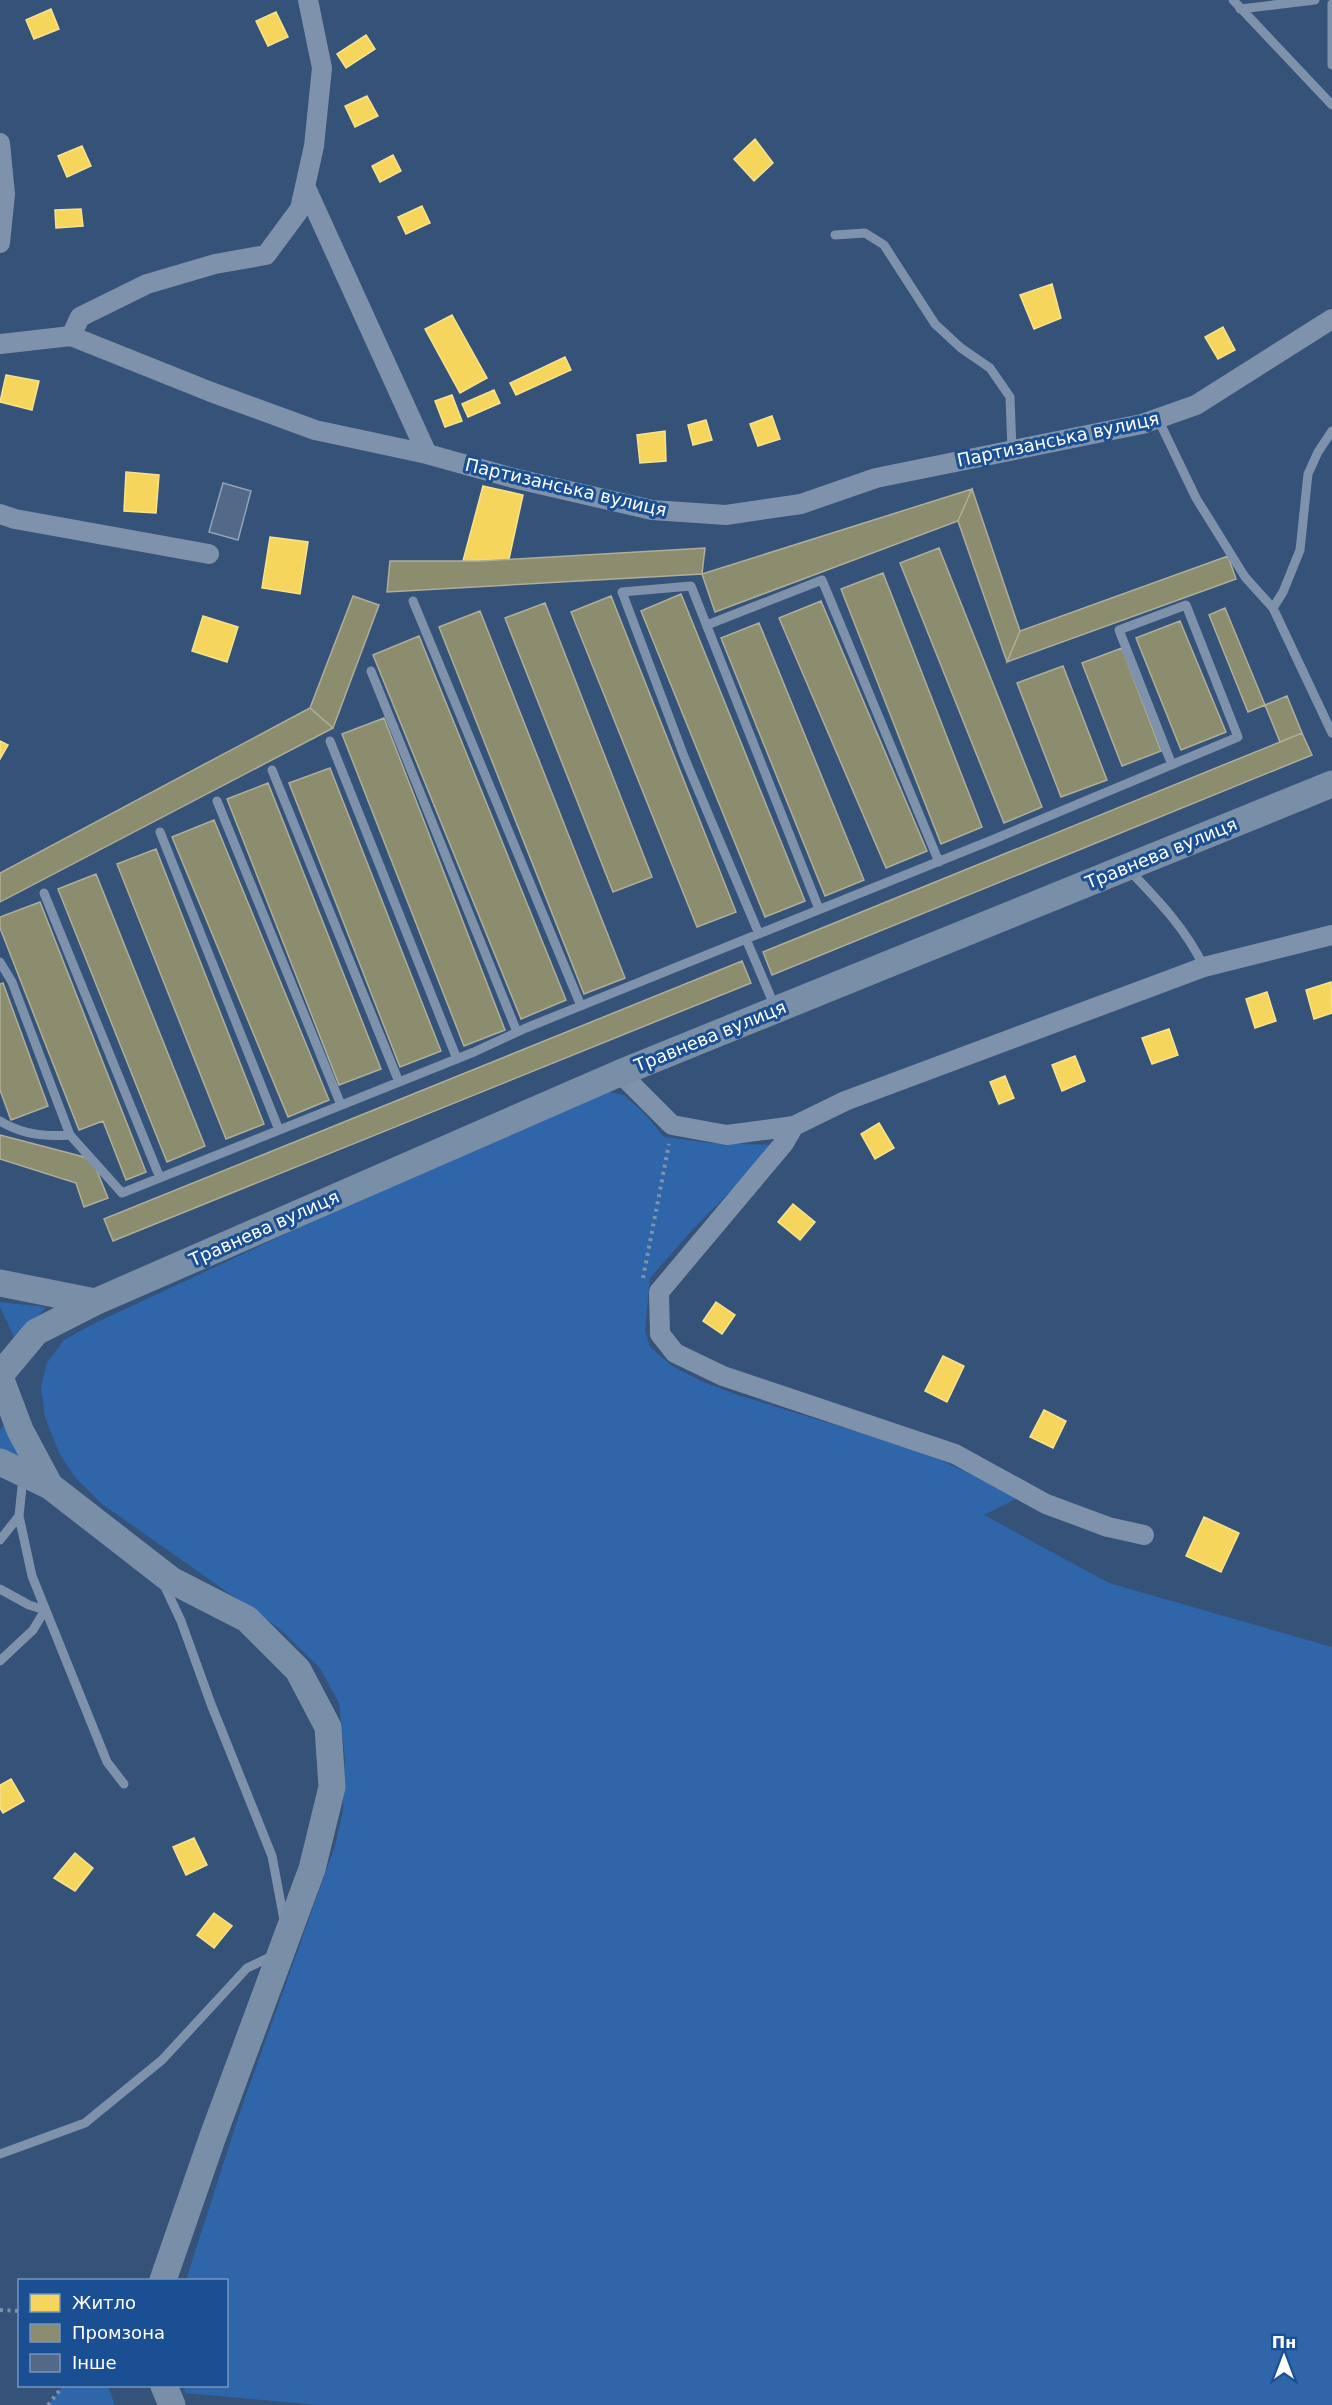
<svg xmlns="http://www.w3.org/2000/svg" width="1332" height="2405" viewBox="0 0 1332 2405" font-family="'DejaVu Sans',sans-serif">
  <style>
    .green { fill: #2f66a9 }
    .homes { fill: #f6d55c; stroke: #f9e28d; stroke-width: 1.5 }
    .industry { fill: #8c8c6e; stroke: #aeae9a; stroke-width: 1.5 }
    .building { fill: #526987; stroke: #92a3b9; stroke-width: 1.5 }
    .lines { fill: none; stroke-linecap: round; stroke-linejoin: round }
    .path { stroke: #7e92ab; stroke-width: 4; stroke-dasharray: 3 4.5; stroke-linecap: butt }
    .lane { stroke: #7e92ab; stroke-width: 9 }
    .street { stroke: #7e92ab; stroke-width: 20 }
    .secondary { stroke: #798ea7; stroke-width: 27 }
    .labels { text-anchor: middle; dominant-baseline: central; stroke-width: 6; stroke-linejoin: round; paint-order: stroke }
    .street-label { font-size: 18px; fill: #fff; stroke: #1a4f93 }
  </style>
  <rect width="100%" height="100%" fill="#355278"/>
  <path class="green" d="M596,1089L624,1095L644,1113L664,1137L711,1143L776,1145L693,1229L650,1278L645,1331L650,1347L672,1366L701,1381L738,1395L923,1452L1020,1497L984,1515L1109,1583L1332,1647V2405H318L185,2393L184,2386H226V2280H186L239,2115L335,1846L343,1811L345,1759L339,1703L320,1668L280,1629L102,1504L75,1477L59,1453L45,1417L41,1387L47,1363L64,1340L91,1325Z
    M0,1302L46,1307L16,1341L0,1307Z
    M8,1419L20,1456L0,1454V1430Z
    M63,2386H108L115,2405H48Z"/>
  <path class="homes" d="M51,9L59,29L34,39L26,20Z
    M276,12L288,37L268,46L256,21Z
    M366,35L375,49L346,68L337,54Z
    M367,96L378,116L355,127L345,106Z
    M755,139L773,163L754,181L734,159Z
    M82,146L91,166L67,177L58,156Z
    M393,155L401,171L380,182L372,166Z
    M422,206L430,223L406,234L398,217Z
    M81,209L83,226L56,228L55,210Z
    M1052,284L1061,318L1034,329L1020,295Z
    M452,315L487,378L460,393L425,329Z
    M1223,327L1235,350L1218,359L1205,337Z
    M565,357L571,370L516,395L510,383Z
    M6,375L39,381L32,410L0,402Z
    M494,390L500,403L468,417L462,404Z
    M452,395L462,421L445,427L435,401Z
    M772,416L780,439L758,446L750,424Z
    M706,420L712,440L693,445L688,425Z
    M665,431L666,461L640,463L637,435Z
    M126,472L159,475L156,513L124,511Z
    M483,486L523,495L509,559L463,561Z
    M270,537L308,542L300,594L262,588Z
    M203,616L238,627L227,662L192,651Z
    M0,741L8,745L0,759Z
    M1331,982L1332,1013L1314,1019L1306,990Z
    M1267,992L1276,1021L1255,1028L1246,999Z
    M1169,1029L1178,1055L1152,1064L1142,1038Z
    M1075,1056L1085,1081L1062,1091L1052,1065Z
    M1005,1076L1014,1098L999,1104L990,1082Z
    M879,1123L894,1148L875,1159L861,1134Z
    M793,1204L815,1222L800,1240L778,1222Z
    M716,1302L735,1315L722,1334L703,1321Z
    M943,1356L964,1366L947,1402L925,1391Z
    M1044,1410L1066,1421L1053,1448L1030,1437Z
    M1204,1517L1239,1533L1221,1572L1186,1556Z
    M11,1779L24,1801L3,1813L0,1808V1785Z
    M194,1838L207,1865L186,1875L173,1847Z
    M75,1853L93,1868L75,1891L54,1878Z
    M214,1913L232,1926L214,1948L197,1935Z"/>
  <path class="industry" d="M972,489L1020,631L1007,662L958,521Z
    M972,489L958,521L715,612L702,574Z
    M705,548L702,574L387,592L390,561H480Z
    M939,548L1042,807L1004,823L900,563Z
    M1228,556L1236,579L1007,662L1020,631Z
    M883,573L982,827L941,844L841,589Z
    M681,594L805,901L765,917L641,611Z
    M353,596L379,605L333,728L310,708Z
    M611,596L736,912L697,927L571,612Z
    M821,601L927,851L886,868L779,618Z
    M545,603L652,877L613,892L505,618Z
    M1225,608L1265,705L1248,712L1209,615Z
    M480,611L625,978L584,994L439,627Z
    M1180,621L1226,732L1181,750L1136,638Z
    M759,623L864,880L825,896L721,638Z
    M419,636L566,1000L521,1019L373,655Z
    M1122,648L1161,751L1122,766L1082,663Z
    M1063,666L1107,780L1061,797L1017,683Z
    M1287,696L1302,733L1280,742L1265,705Z
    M310,708L333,728L0,902V873Z
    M384,718L505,1030L464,1046L342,734Z
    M1302,733L1312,755L772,975L763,952Z
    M330,768L441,1051L400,1067L289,783Z
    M268,783L381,1069L339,1085L227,799Z
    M214,820L329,1100L288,1117L172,837Z
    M156,849L264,1124L226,1139L117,864Z
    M96,874L205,1146L167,1162L58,889Z
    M40,902L146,1172L126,1180L103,1121L79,1130L0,928V917Z
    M742,961L751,983L113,1241L104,1219Z
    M3,983L48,1106L11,1120L0,1090V984Z
    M0,1135L84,1157L95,1166L108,1198L84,1207L76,1183L0,1159Z"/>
  <path class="building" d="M223,483L251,491L238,540L209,532Z"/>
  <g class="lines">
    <path class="path" d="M643,1278L669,1144
      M0,2310L20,2311
      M48,2405L63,2386"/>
    <path class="lane" d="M1233,0L1332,105
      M1332,4V65
      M1240,9L1315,0
      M835,235L865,233L884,245L935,324L961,348L990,368L1010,397L1012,450
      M1158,419L1196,498L1245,577L1273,608L1332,733
      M413,601L581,1006
      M1273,608L1283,592L1300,550L1308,474L1318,452L1332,431
      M707,625L822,580L939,862
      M371,671L517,1032
      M330,741L457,1059
      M272,770L399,1082
      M217,801L341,1105
      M160,832L279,1130
      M1129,870C1158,900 1186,929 1204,967
      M44,893L160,1178
      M759,934L685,759L622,592L691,586L819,909
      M0,962L12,982L70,1135L122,1193L474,1052L526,1028L746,939
      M775,1007L746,939L992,840L1238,737L1186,605L1119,630L1172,765
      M0,1121C21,1134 46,1137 70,1135
      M23,1477L19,1516L32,1576L107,1762L124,1784
      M0,1540L19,1516
      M169,1584L166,1589L181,1621L211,1704L272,1856L284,1920
      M0,1589L29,1605L45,1610L33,1630L0,1661
      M0,2154L85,2123L162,2060L247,1968L272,1956"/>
    <path class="street" d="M0,143L5,194L0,243
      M305,186L427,454
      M71,336L211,392L315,430L427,454L513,478L652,510L726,515L801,504L876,478L1142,424L1196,405L1332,319
      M0,344L71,336L80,317L147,284L215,264L266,255L300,209L314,146L322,68L308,0
      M0,514L15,519L209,554
      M620,1073L672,1125L727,1135L794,1126
      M1144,1535L1108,1527L1046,1504L955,1454L723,1376L675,1353L660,1334L659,1292L784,1143L794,1126L845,1101L1204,967L1332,935"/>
    <path class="secondary" d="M0,1283L95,1302
      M0,1375L36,1332L95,1302L620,1073L1332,784
      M0,1377L20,1430L50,1486
      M0,1462L50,1486L171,1580L247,1619L298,1670L328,1727L332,1787L312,1869L213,2136L163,2280
      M164,2386L172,2405"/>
  </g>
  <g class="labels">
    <g class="street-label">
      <text transform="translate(1058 439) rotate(-12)">Партизанська вулиця</text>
      <text transform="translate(566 487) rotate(13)">Партизанська вулиця</text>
      <text transform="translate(1161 853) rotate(-22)">Травнева вулиця</text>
      <text transform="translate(710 1036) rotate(-22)">Травнева вулиця</text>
      <text transform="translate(264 1228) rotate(-24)">Травнева вулиця</text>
    </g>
  </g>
  <rect x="18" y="2279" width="210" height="108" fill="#1a4f93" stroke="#7695be" stroke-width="1.5"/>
  <rect x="30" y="2294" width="30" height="18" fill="#f6d55c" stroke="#7695be" stroke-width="1.5"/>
  <text x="72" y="2309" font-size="18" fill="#ffffff">Житло</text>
  <rect x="30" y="2324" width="30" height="18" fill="#8c8c6e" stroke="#7695be" stroke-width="1.5"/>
  <text x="72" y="2339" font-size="18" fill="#ffffff">Промзона</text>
  <rect x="30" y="2354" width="30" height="18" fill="#526987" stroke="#7695be" stroke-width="1.5"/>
  <text x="72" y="2369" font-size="18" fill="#ffffff">Інше</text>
  <g transform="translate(1284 2357)" stroke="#1a4f93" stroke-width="4.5" paint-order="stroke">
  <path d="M0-4.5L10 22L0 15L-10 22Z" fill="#ffffff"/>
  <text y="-9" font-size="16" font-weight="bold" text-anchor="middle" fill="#ffffff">Пн</text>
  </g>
</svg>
